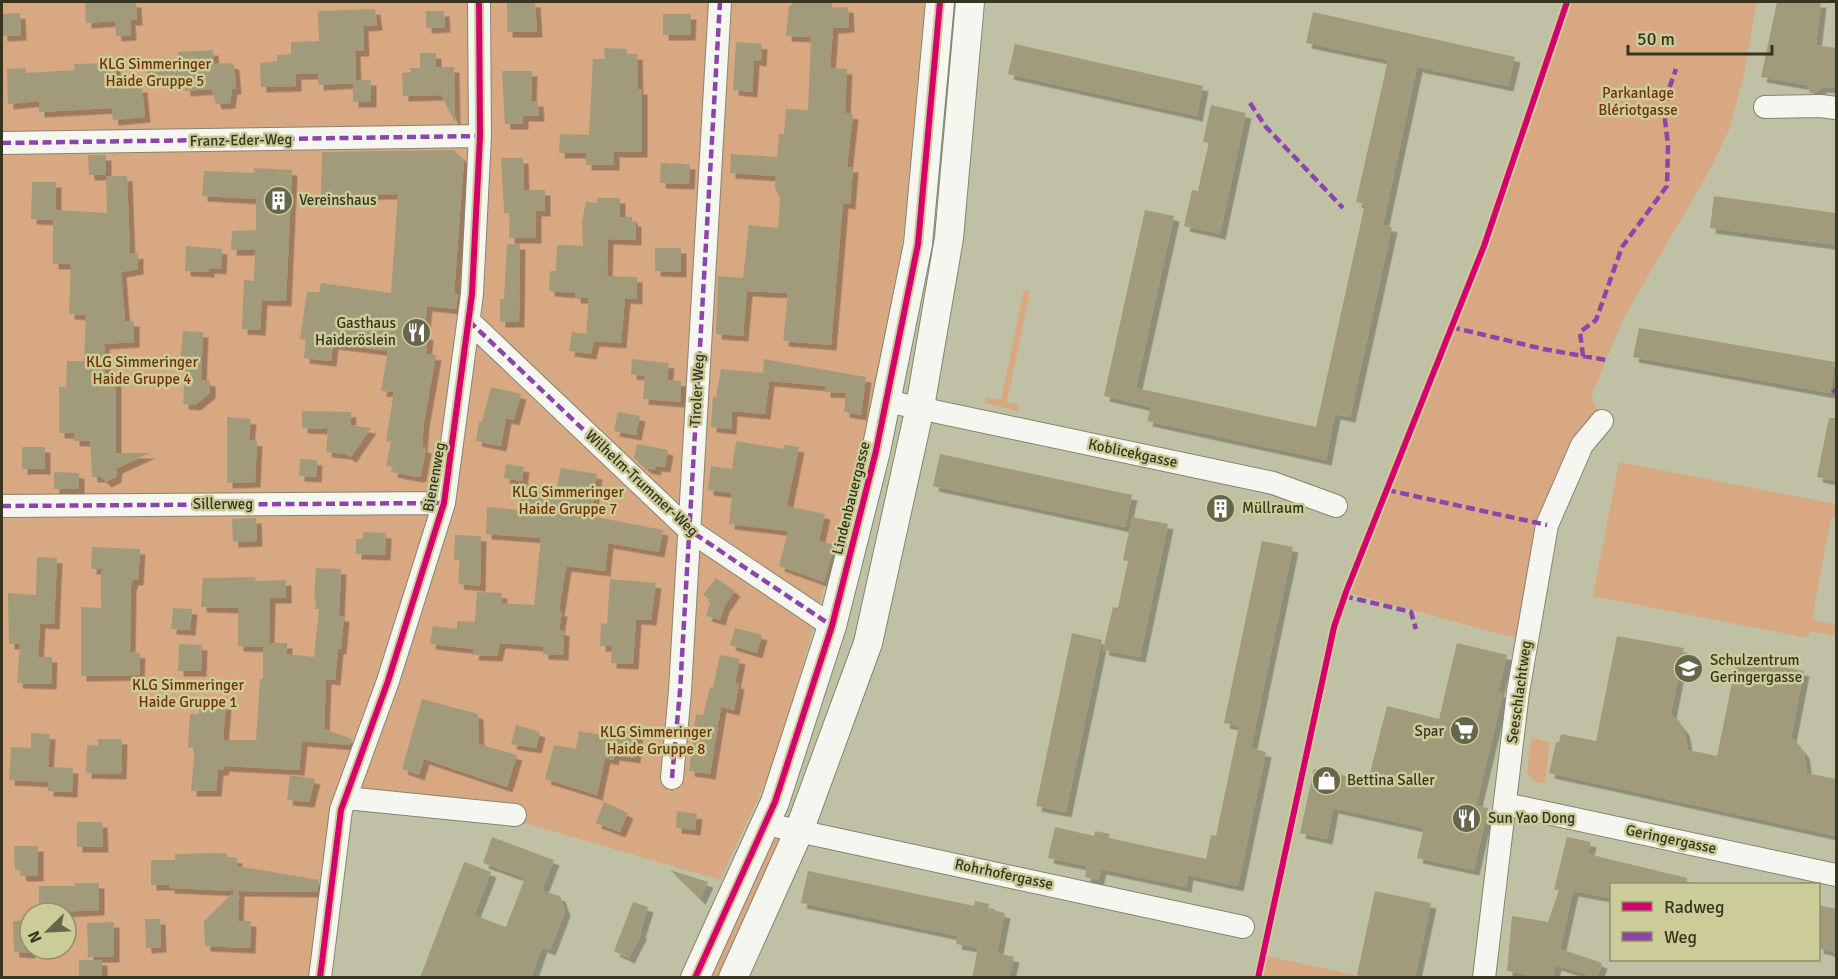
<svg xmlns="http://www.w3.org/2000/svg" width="1838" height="979" viewBox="0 0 1838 979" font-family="Signika,sans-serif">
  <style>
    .green { fill: #d7a882; fill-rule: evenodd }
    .building { fill: #a19b7c; filter: url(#shadow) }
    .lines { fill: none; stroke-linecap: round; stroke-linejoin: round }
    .minor-casing { stroke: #85856f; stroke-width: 24 }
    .tertiary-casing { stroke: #85856f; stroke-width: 30 }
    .minor { stroke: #f6f6f1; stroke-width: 22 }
    .tertiary { stroke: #f6f6f1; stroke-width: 28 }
    .quiet { stroke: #8e44ad; stroke-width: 4.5; stroke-dasharray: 9 4.5; stroke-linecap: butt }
    .cycleway-casing { stroke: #cccc98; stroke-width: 10 }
    .cycleway { stroke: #d6006c; stroke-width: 6 }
    .labels { text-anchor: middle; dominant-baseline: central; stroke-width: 5; stroke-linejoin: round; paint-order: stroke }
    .park-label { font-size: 15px; fill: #743104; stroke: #cccc98 }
    .street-label { font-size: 15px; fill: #353520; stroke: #cccc98 }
    .poi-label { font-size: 15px; fill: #353520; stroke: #cccc98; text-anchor: start }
  </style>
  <defs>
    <filter id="shadow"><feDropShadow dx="5.5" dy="5.5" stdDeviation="0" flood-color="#0004"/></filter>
  </defs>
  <rect width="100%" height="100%" fill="#c0c0a4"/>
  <path class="green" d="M2,2H924L923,93L887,357L779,753L720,880L528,824L349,805L311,977L2,978ZM30,913H66V949H30Z
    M1572,2H1757L1743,79L1729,130L1708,173L1624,317L1591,396L1602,421L1547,525L1526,641L1346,592L1484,246Z
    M1024,290L1030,291L1007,402L1019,405L1018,411L985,403L986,397L1001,400Z
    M1619,462L1836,504V519L1831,518L1812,620L1836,625V636L1810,631L1808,638L1593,596Z
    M1532,738L1550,742L1545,784L1535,782L1527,774Z
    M775,836L782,838L718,977L710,978Z
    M1267,956L1364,977H1263Z"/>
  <path class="building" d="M85,2H136L137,20H130L131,35L116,36L115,21L86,23Z
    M507,2H535L537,32H507Z
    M792,2H832V8L848,7L849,27L833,28L830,68L847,69L845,113L853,114L847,167H853L850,204L843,203L831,345L783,341L788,293L747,291L743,336L716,334L718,276L743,278L749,225L778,228L780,198L775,188L776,176L730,173L731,154L777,157L779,134H784L786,109L808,110L811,37L786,36L789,5H792Z
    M1777,2H1821L1816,45L1836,48L1835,88L1822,87L1816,93H1810L1807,85L1761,77Z
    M375,9L377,25L363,26L364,51H355L356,80H371V102H353V83L318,85V74H296V86L261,87L260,63L277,61V55L291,54V42L319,41L318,11Z
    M426,11H444L445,27L426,28Z
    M1313,12L1515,57L1508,86L1417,67L1383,225L1392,227L1350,417L1335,414L1326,460L1147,421L1151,407L1104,396L1145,210L1174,216L1136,388L1316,427L1365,204L1356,202L1388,60L1306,43Z
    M20,13L21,35L2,36V14Z
    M663,14H691L690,35H663Z
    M736,42L762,44L761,61L754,60L752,92L733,90Z
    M1015,44L1203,86L1197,116L1008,74Z
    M604,48L627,49V54H637L638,89H642V152H614V165H586V153H559L560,134L589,135L593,59H605Z
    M213,50L214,64L230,63L234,65L236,89H232L230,103L216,104L212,89L185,91L184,76L147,79V63L178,61V52Z
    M420,53H436V67H454L455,123L441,95L403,96L402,73L411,72L410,68H420Z
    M115,63L117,89L142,87L145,117L113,120L112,108L39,112V101L8,104L7,69L26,68V73L75,70L74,64Z
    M502,71H532L531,101H538L539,116H523V124H505Z
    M1211,105L1246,113L1220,234L1184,226L1192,190L1198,191L1203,167L1209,143L1203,142Z
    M454,150L464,160L454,294H458L456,309L427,306L424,334L428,335L426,354L436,355L424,422L422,447L426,448L421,476L417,477L392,472L393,467L386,466L391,442L386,441L394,392L381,391L388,351L333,344L331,361L304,358L306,340L300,339L307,292H319L321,283L391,293L398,194L321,195L322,152Z
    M88,155H106V175H89Z
    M501,158H523L524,190H545V211H536V238H509L510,213H504Z
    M661,163L690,164L689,184L660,183Z
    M254,168L292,170L286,301L262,300L260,330L242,329L244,280L254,281L255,250H231L232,231L256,230V199L202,196L204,171L254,173Z
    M106,176H127L130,254L138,253V269L121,272L125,321H134V342L104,344L106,380L116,379V453H150L117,468L116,477L106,482L101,477H92L90,441H74V433H59V387H66L67,361H84L86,315L69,314L71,264H53V220L31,219L32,182H56V210L107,213Z
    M1714,196L1836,213V245L1710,228Z
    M597,198H620V217H632V221H636V240L608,239L607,276L637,277V299L625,298L621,343L594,341L591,354L569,351L572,332L586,334L589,298H575V293L549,291L550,271H556L557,245L583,246L582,221L586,202L597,203Z
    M507,244H520L519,322H500V299H504Z
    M186,246L222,249L221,269L209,268V272L185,271Z
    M655,248H681V272L655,271Z
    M1639,328L1835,362L1830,393L1633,357Z
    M183,331L203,332L201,380L210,381V393L195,405L183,404L186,356H181Z
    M632,359L669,363L667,380L681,381L680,402L643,399L645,376L631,374Z
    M764,359L866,377L861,415L844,412L846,393L825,392V386L769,381L765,414L732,411L731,429L711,427L713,397H716L721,369L763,373Z
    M491,387L521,394L514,420L506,418L501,446L476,441L479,421L482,422Z
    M302,411L351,412L350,425L371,428L351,457L346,454L326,452L328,429L302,428Z
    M618,412L640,416L636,435L614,431Z
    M227,417L251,419L249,440L257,441L255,482L227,483Z
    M1829,418H1836V481L1817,477Z
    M736,441L784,449V445L799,447L787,506L825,514L819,541L835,545L824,582L779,566L788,531L729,524L732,493L708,490L711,466L732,469Z
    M637,444L668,450L665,467L656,466L655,470L646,468L634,458Z
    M22,447H45V469H22Z
    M940,454L1132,495L1125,527L933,486Z
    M300,459L317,460L316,477L299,476Z
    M506,464L524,467L522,481L504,478Z
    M561,468L597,474L591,516L663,530L659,552L608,543L605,571L566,566L559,611H562L559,630H564L563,655L543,654V647L538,646L500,643L497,656L473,655L474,649L430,644L433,626L457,629V621L475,622L477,592L502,593L501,603L534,605L541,538L486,534L487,507L519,510L522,484L557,487Z
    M54,472L79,473V489H54Z
    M1132,517L1168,524L1140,657L1103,650L1113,607L1118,608L1128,561L1123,560Z
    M256,518L257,541L233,542L232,519Z
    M363,532L386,533L385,555L356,554V539H363Z
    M455,535L481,536L480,586L458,584L460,560H454Z
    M1262,541L1293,547L1251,748L1266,752L1238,886L1188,875L1186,887L1101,869L1098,880L1085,877L1087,866L1048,858L1055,827L1094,836L1095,831L1110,834L1109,838L1206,859L1211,835L1216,836L1239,726L1224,723Z
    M92,547L140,549L138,580H133L131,586L130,652L140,653L139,675L81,676V607L101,608V569H91Z
    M37,557L57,558L54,624L40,623L38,657H52L51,684L17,683L20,644H9L8,593L36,595Z
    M316,568L341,569L339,616H344L341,649H338L335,680L326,679L324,729L352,739L350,745L302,741L299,770L224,766L223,770H218L216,791H191L195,747L188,748L190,714H199V705L226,704L223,740H256L260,679H263V647L238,646V608L201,607L203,578L255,577V581L286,580V598H270L269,643H287V654L314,657L319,609H315L316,599H314Z
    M716,578L735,591L724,607L720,620L706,616L711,600L703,595Z
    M610,579L656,583L651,620L636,619L633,664L611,663L612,646H600L601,623L607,624Z
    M173,608L192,609L190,630L171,629Z
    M735,628L762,635L757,653L730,645Z
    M1072,633L1102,640L1066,812L1036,806Z
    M1617,636L1684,648L1671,713L1684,730L1688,750L1717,756L1737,659L1804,671L1791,737L1804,753L1807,773L1836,779V836L1549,773L1556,742H1559L1561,734L1596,741Z
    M1457,643L1507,655L1498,692L1503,693L1476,806L1488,808L1474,870L1417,858L1424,828L1333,808L1327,839L1300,833L1314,769L1368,781L1387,706L1439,719Z
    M179,644L202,645L201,671H178Z
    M720,655L740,659L735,683L739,684L734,710L721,707L710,774L689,771L696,714L703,715L710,687L713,688Z
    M422,699L478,714L479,744L517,755L507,787L424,759L419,775L402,769Z
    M516,725L540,732L536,748L511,744Z
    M621,727L638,729L635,758L614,755L613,760L605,758L597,795L545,779L554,745L576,749L579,731L619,738Z
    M31,733L50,734L48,767L73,768L72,792L48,791V782L9,780L11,747L31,748Z
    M98,739H122L121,774L86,773L87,745L98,746Z
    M290,775L315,779L309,802L287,800Z
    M604,802L628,813L620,832L596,823Z
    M677,811L697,814L695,830L676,828Z
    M77,822H102L103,847H77Z
    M492,837L554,860L542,891L560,896L565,911L550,950L542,947L531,978H420L464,862L491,872L474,915L506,927L525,878L483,863Z
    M1567,837L1591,842L1588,854L1687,878L1686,885H1611V898L1573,891L1560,949L1602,963L1597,978L1556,965L1553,978H1525L1526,974L1507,971L1512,916L1548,922L1559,890H1554Z
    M14,846H38V876H21L20,870H15Z
    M227,853V857L237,858V866L319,880L317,892L239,891L238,921H251L250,948L205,946L204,921L235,891L169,888V885H151V860H175V854Z
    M670,870L708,882L700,899Z
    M808,871L974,906L975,901L989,904L988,909L1005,913L997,953L1014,957L1009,978H972L978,948L956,944L958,936L801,903Z
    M75,883H99V910L39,913V886H75Z
    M1375,891L1431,903L1415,978H1369L1357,975Z
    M633,902L648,907L640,933H642L629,958L614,951Z
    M1818,905L1836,909V953L1818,948Z
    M145,919H160L161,947L146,948Z
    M30,920V953L14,952L13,921Z
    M114,922V957H88L87,923Z
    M79,960H102V978H79Z"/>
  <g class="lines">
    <defs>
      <path id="minor" d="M1765,107L1820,106L1836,108
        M2,143L480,136
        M469,321L689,530L832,626
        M886,401L1273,483L1336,506
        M2,506L444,503
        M672,778L680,691L720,2
        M346,798L515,815
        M1505,804L1836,875
        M766,824L1243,927
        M320,978L341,810L388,681L444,503L472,294L480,136L479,2
        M1484,978L1518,692L1547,525L1582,445L1602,421"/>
      <path id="tertiary" d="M695,978L775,802L832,626L876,451L918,244L940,2
        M733,978L799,831L868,643L920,407L949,238L970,2"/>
    </defs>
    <use href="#minor" class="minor-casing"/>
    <use href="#tertiary" class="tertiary-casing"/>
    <use href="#minor" class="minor"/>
    <use href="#tertiary" class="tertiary"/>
    <path class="quiet" d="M1250,103L1266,127L1343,208
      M2,143L480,136
      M469,321L689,530L832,626
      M1451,327L1543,349L1583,356L1580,332L1596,320L1622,247L1667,186L1668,145L1665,120L1668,92L1676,69
      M1583,356L1606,360
      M1833,393L1836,389
      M1387,490L1547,525
      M2,506L444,503
      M1344,596L1411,612L1416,629
      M672,778L680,691L720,2"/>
    <defs>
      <path id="cycleway" d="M320,978L341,810L388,681L444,503L472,294L480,136L479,2
        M695,978L775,802L832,626L876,451L918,244L940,2
        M1258,978L1334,627L1346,592L1484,246L1567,2"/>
    </defs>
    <use href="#cycleway" class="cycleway-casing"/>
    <use href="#cycleway" class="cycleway"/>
  </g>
  <defs>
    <symbol id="building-disc" viewBox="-11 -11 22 22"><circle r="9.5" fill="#66664e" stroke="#cccc98"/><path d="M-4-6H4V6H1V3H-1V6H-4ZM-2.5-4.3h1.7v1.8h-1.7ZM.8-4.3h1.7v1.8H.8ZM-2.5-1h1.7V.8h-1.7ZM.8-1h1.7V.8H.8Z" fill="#fff"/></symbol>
    <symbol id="restaurant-disc" viewBox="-11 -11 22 22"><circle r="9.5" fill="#66664e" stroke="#cccc98"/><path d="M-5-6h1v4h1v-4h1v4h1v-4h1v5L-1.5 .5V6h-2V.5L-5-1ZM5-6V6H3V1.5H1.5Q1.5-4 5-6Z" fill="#fff"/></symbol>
    <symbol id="school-disc" viewBox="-11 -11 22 22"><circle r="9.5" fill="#66664e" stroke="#cccc98"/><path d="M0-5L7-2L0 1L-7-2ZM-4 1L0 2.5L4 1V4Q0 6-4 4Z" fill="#fff"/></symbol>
    <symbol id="supermarket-disc" viewBox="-11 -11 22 22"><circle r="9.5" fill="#66664e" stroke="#cccc98"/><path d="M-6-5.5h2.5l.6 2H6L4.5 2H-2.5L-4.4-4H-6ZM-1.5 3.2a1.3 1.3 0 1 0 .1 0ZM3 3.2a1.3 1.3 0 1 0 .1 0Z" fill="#fff"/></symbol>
    <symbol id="shop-disc" viewBox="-11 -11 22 22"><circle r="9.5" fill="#66664e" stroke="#cccc98"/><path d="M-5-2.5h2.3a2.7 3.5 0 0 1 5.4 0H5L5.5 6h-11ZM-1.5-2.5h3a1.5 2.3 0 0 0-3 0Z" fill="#fff"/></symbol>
  </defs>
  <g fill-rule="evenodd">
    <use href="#building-disc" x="262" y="184" width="33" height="33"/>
    <use href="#restaurant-disc" x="400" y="316" width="33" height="33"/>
    <use href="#building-disc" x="1204" y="492" width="33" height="33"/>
    <use href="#school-disc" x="1672" y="652" width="33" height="33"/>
    <use href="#supermarket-disc" x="1448" y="714" width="33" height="33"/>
    <use href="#shop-disc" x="1310" y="764" width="33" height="33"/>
    <use href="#restaurant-disc" x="1450" y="802" width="33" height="33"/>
  </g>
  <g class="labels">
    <g class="park-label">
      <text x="155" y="64">KLG Simmeringer<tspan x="155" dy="17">Haide Gruppe 5</tspan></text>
      <text x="1638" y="93">Parkanlage<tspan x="1638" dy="17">Blériotgasse</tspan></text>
      <text x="142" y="362">KLG Simmeringer<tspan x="142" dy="17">Haide Gruppe 4</tspan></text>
      <text x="568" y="492">KLG Simmeringer<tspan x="568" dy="17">Haide Gruppe 7</tspan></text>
      <text x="188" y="685">KLG Simmeringer<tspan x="188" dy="17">Haide Gruppe 1</tspan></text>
      <text x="656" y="732">KLG Simmeringer<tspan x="656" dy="17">Haide Gruppe 8</tspan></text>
    </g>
    <g class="street-label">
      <text transform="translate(241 140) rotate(-1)">Franz-Eder-Weg</text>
      <text transform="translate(697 390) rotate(-87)">Tiroler Weg</text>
      <text transform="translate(1133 453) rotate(12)">Koblicekgasse</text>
      <text transform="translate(434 477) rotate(-80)">Bienenweg</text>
      <text transform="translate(642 483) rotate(43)">Wilhelm-Trummer-Weg</text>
      <text transform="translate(851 498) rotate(-76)">Lindenbauergasse</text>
      <text x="223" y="504">Sillerweg</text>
      <text transform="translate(1519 692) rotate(-82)">Seeschlachtweg</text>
      <text transform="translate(1671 839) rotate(12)">Geringergasse</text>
      <text transform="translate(1004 874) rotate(12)">Rohrhofergasse</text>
    </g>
    <g class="poi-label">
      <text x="299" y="200">Vereinshaus</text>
      <text x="396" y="323" text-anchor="end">Gasthaus<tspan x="396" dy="17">Haideröslein</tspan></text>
      <text x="1242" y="508">Müllraum</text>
      <text x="1710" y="660">Schulzentrum<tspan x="1710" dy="17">Geringergasse</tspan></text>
      <text x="1444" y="731" text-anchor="end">Spar</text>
      <text x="1347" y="780">Bettina Saller</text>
      <text x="1488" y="818">Sun Yao Dong</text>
    </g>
  </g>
  <rect width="1838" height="979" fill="none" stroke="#353520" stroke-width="6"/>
  <rect x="1610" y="883" width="210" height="78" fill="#cccc98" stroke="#909068" stroke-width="1.5"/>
  <rect x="1622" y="902" width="30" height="9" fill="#d6006c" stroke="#909068" stroke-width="1.5"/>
  <text x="1664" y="913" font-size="18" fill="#353520">Radweg</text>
  <rect x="1622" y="932" width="30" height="9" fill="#8e44ad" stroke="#909068" stroke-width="1.5"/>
  <text x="1664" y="943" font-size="18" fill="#353520">Weg</text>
  <g transform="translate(48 931) rotate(246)"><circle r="28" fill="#cccc98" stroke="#909068" stroke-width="1.5"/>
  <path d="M0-4.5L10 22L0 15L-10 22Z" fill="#66664e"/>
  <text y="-9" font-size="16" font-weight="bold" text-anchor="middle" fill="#353520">N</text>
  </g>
  <path d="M1628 45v9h144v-9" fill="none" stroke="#353520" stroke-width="3"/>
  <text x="1637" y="45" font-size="18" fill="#353520" stroke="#cccc98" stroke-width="4.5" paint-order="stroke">50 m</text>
</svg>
